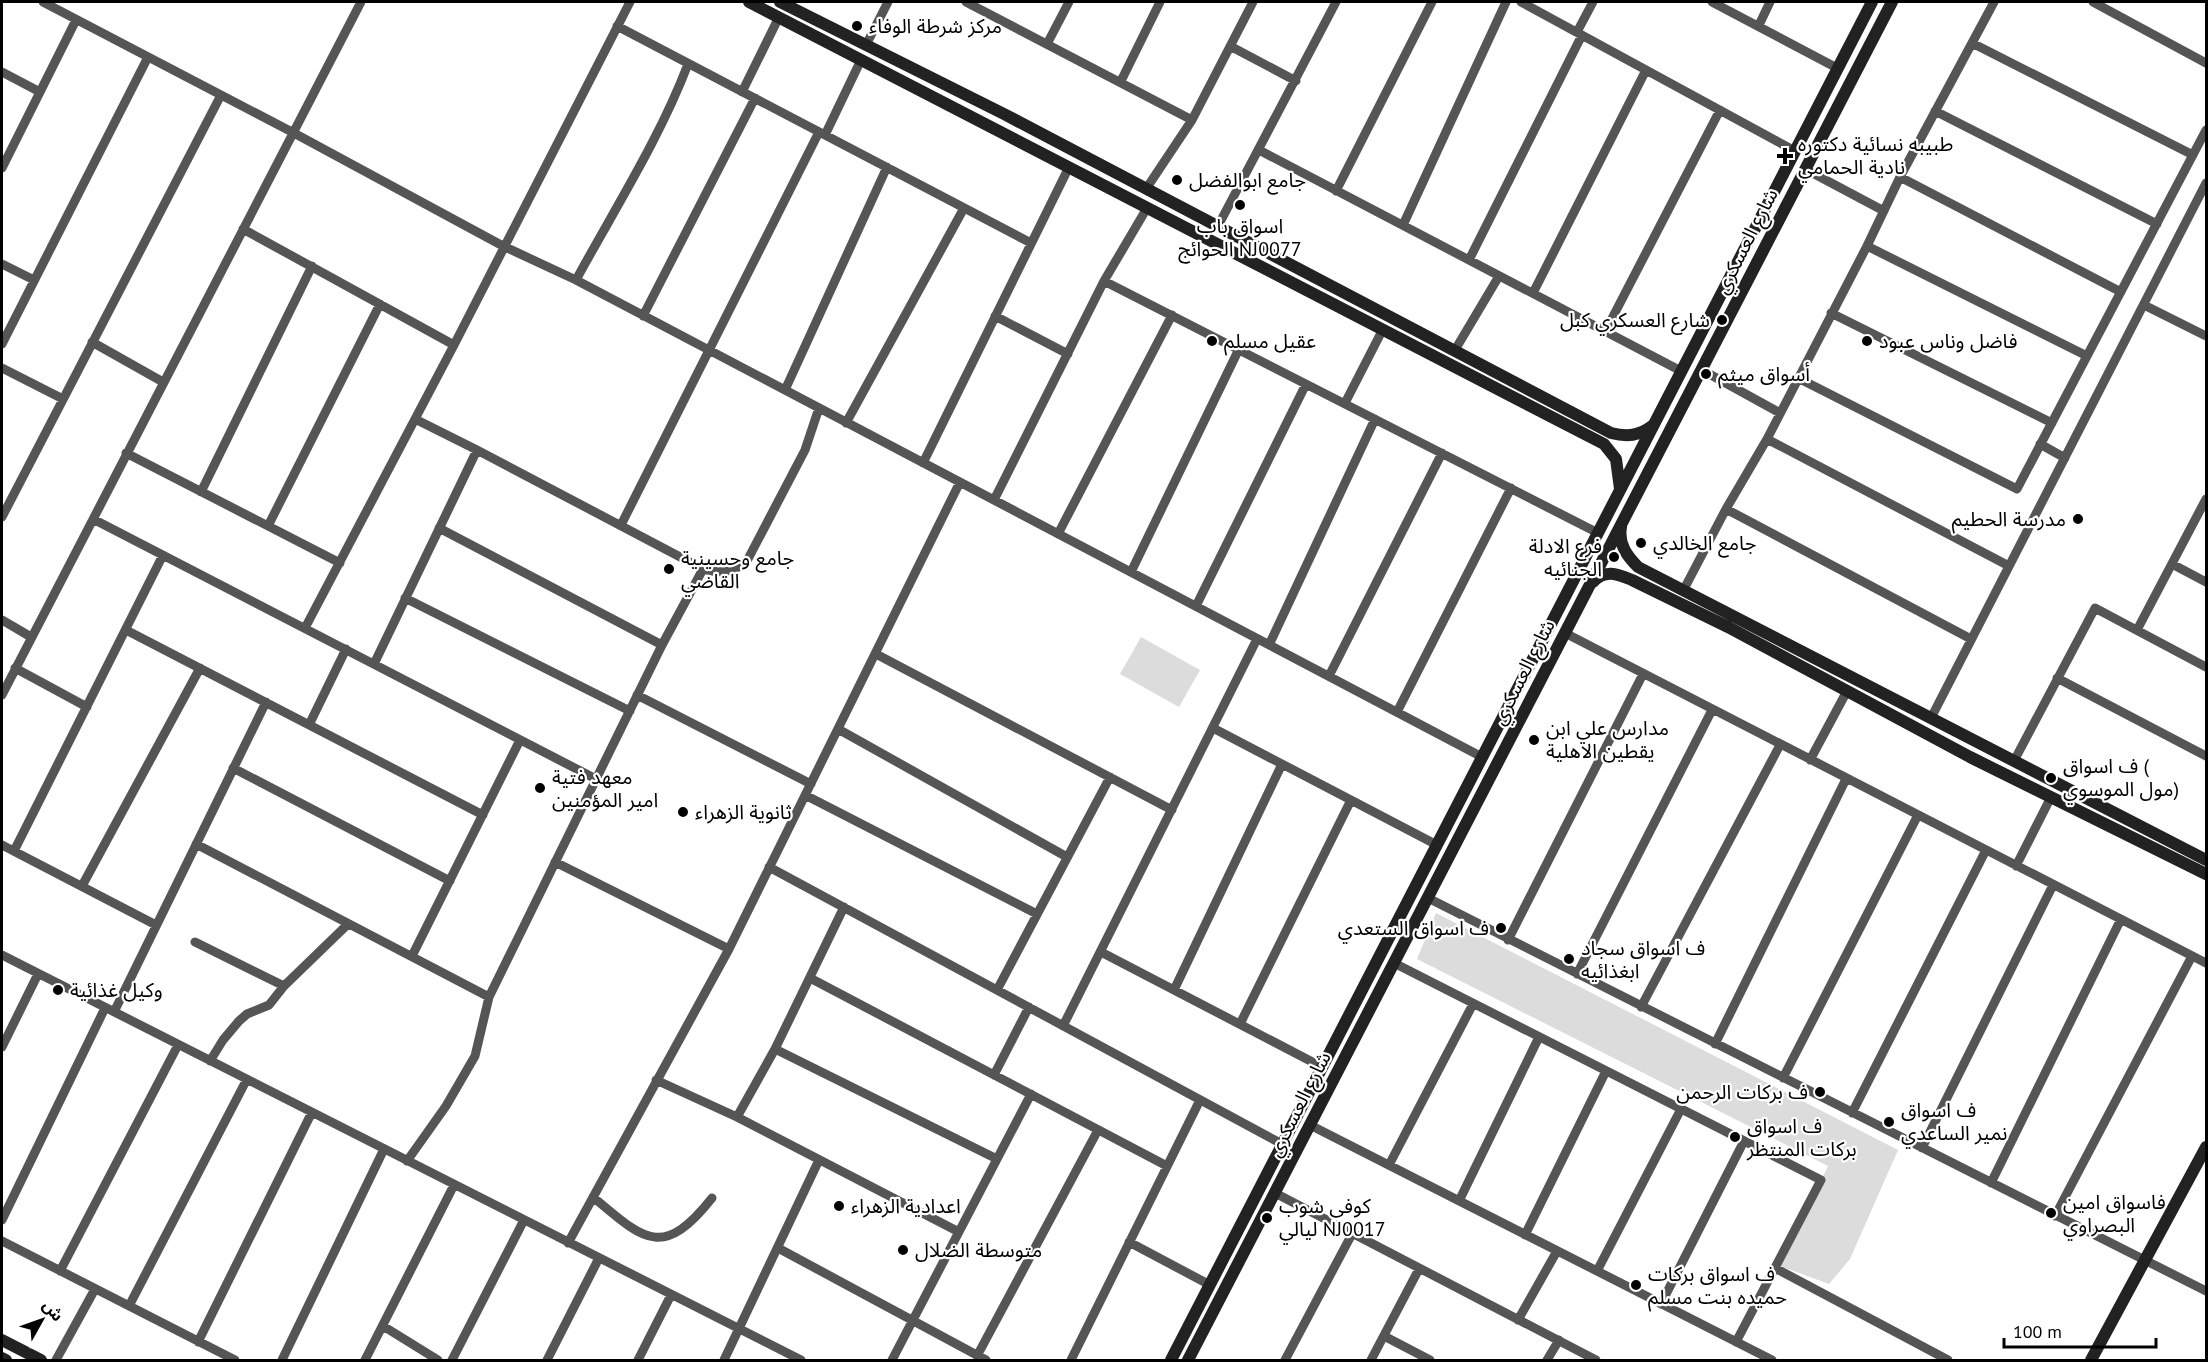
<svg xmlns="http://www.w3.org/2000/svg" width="2208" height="1362" viewBox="0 0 2208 1362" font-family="'PT Sans','Noto Sans Arabic',sans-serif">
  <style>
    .green { fill: #dcdcdc }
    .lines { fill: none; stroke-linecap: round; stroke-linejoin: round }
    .street { stroke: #555; stroke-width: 9 }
    .secondary { stroke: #222; stroke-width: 12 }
    .poi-dot { fill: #000; stroke: #fff; stroke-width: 2 }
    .labels { text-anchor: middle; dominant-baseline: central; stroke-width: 4.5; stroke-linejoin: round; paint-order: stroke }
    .poi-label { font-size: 20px; fill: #000; stroke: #fff; text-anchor: start }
    .street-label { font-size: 20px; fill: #000; stroke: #fff }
  </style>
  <rect width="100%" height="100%" fill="#fff"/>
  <path class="green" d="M1141,637L1200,670L1179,707L1120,674Z
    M1436,913L1898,1150L1850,1259L1829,1284L1780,1266L1828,1166L1417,959Z"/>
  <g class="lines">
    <path class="street" d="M43,2L292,132L503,246L576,280L1482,757
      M966,2L1192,120
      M1521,2L1795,151
      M1712,2L1837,68
      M2093,2L2206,63
      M1759,25L1770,2
      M617,26L1031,243
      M1577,32L1593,2
      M1972,43L2193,155
      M1047,44L1069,2
      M866,45L888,2
      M1230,46L1296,81
      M2,72L40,92
      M1121,81L1160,2
      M742,92L779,17
      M1935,111L2157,224
      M825,135L861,60
      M1259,150L1681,371
      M2,168L76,20
      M1805,169L1884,211
      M1900,177L2121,292
      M1146,189L1192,120L1253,2
      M1336,191L1432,2
      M1403,225L1506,2
      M1218,226L1336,2
      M243,229L454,345
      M1867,246L2087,356
      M1469,260L1582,35
      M2,264L34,280
      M576,280C614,210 660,138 688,64
      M1104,281L1598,533
      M1533,293L1646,70
      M2144,305L2206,336
      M1831,313L2052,423
      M643,316L755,98
      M995,316L1068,354
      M1605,332L1720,110
      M92,342L163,382
      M2,344L148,57
      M1455,350L1499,276
      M2,368L63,399
      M1702,370L1780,413
      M1798,378L2017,489L2206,130
      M785,390L887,167
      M1345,403L1383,329
      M415,419L477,450L703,569C721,574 735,573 748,559L805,450L819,408
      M846,423L964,208
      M1767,439L2009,566
      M2040,444L2065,458
      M126,453L340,563
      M923,463L1069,167
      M201,492L312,266
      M994,500L1104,281L1147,208
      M1726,509L1971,639
      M2,517L221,95
      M93,519L596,779
      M621,525L819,132
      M268,526L380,304
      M439,528L662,645
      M1058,534L1172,315
      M2172,564L2206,582
      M1131,572L1239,349
      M1683,591L1726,509L1767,439L1867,246L1900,177L1994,2
      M405,598L630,711
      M1196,606L1306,384
      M2,620L31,637
      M305,628L454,345L630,2
      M126,630L483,815
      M2137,630L2206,499
      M1565,633L2206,963
      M1269,645L1375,419
      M876,654L1172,810
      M374,664L477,450
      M15,668L87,707
      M1329,676L1442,453
      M2057,678L2206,756
      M2,695L361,2
      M637,695L811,784
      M1397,712L1511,488
      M1931,718L2206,183
      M309,725L346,649
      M1213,728L1437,845
      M838,729L1067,857
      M1810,760L1847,691
      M2014,761L2095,608L2206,667
      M233,768L450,881
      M805,795L1037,914
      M196,844L489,997
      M2,845L156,925
      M14,851L163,555
      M555,862L729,949
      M2016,866L2051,797
      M769,867L1282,1144
      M82,886L200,668
      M1428,898L2206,1291
      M1508,940L1643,674
      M195,942L284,986
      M1101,952L1322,1067
      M2,955L801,1360
      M412,956L520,740
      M1394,963L1821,1180L1736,1342
      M1577,974L1712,710
      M810,978L1167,1166
      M997,990L1110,777
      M1174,990L1282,764
      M1641,1007L1780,745
      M114,1012L266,702
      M1240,1024L1351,800
      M1063,1026L1257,639
      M1715,1044L1846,779
      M2,1047L38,974
      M775,1049L997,1159
      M210,1061L223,1040L239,1021L247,1014L269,1005L284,986L348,924
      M994,1075L1029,1007
      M1783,1078L1918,815
      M656,1080L737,1117L959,1232
      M1852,1113L1986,850
      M737,1117L775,1049L844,907
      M1310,1125L1772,1360
      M1922,1148L2053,885
      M407,1161L446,1106L475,1056L489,997L662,645L703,569
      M1389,1165L1473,1004
      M1991,1183L2121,919
      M1275,1193L1596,1360
      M593,1197C644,1240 663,1260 712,1198
      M1459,1201L1539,1037
      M2055,1216L2192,956
      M2,1220L105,1008
      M1525,1235L1606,1071
      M2,1241L235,1360
      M1129,1242L1210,1285
      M568,1243L729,949L960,482
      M778,1248L986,1360
      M1775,1268L1948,1360
      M60,1271L178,1045
      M1597,1271L1681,1109
      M1661,1304L1744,1141
      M129,1306L247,1079
      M1518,1320L1557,1251
      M383,1326L438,1360
      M1384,1336L1430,1360
      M198,1342L312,1112
      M977,1356L1098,1130
      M56,1360L95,1289
      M282,1360L384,1149
      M365,1360L454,1185
      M452,1360L524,1220
      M547,1360L599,1258
      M638,1360L671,1295
      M724,1360L819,1160
      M892,1360L1031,1094
      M1071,1360L1200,1100
      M1285,1360L1352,1234
      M1371,1360L1419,1269
      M1547,1360L1559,1340"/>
    <path class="secondary" d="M749,2L1604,444L1616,459L1620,489
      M780,2L1004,114L1611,433C1627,437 1639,436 1652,426
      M1621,527C1618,544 1627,556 1638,567L2206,860
      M1593,582C1605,569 1617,574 1632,580L1728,627L1970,757L2206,874
      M2,1340L41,1360
      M2,1358L6,1360
      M1171,1360L1872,2
      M1188,1360L1892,2
      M2091,1360L2206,1147"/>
  </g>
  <g class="poi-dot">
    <circle cx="857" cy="26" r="6"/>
    <path d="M1782 147h6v6h6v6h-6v6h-6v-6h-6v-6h6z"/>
    <circle cx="1177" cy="180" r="6"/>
    <circle cx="1240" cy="205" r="6"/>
    <circle cx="1722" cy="320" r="6"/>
    <circle cx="1212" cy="341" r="6"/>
    <circle cx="1867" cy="341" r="6"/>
    <circle cx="1706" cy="374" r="6"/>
    <circle cx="2078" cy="519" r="6"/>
    <circle cx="1641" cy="543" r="6"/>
    <circle cx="1614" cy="557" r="6"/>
    <circle cx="669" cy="569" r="6"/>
    <circle cx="1534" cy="740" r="6"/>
    <circle cx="2051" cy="778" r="6"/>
    <circle cx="540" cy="788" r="6"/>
    <circle cx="683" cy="812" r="6"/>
    <circle cx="1501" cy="928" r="6"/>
    <circle cx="1569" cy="959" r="6"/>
    <circle cx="58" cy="990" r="6"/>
    <circle cx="1820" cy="1092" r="6"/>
    <circle cx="1889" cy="1122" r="6"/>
    <circle cx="1735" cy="1137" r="6"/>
    <circle cx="839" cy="1206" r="6"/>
    <circle cx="2051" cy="1213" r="6"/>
    <circle cx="1267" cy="1218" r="6"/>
    <circle cx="903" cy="1250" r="6"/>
    <circle cx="1636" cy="1285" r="6"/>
  </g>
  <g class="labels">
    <g class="poi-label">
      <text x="869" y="26">مركز شرطة الوفاء</text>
      <text x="1798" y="144">طبيبه نسائية دكتوره<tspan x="1798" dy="23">نادية الحمامي</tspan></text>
      <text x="1189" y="180">جامع ابوالفضل</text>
      <text x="1240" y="226" text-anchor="middle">اسواق باب<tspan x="1240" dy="23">الحوائج NJ0077</tspan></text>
      <text x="1710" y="320" text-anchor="end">شارع العسكري كبل</text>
      <text x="1224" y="341">عقيل مسلم</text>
      <text x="1879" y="341">فاضل وناس عبود</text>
      <text x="1718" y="374">أسواق ميثم</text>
      <text x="2066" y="519" text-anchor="end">مدرسة الحطيم</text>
      <text x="1653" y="543">جامع الخالدي</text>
      <text x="1602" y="546" text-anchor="end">فرع الادلة<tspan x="1602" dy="23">الجنائيه</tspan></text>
      <text x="681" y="558">جامع وحسينية<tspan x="681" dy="23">القاضي</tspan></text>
      <text x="1546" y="728">مدارس علي ابن<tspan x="1546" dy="23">يقطين الاهلية</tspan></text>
      <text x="2063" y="766">ف اسواق (<tspan x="2063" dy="23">مول الموسوي)</tspan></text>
      <text x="552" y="777">معهد فتية<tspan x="552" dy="23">امير المؤمنين</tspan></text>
      <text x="695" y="812">ثانوية الزهراء</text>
      <text x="1489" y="928" text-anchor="end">ف اسواق الستعدي</text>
      <text x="1581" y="948">ف اسواق سجاد<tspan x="1581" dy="23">ابغذائيه</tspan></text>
      <text x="70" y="990">وكيل غذائية</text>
      <text x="1808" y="1092" text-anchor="end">ف بركات الرحمن</text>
      <text x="1901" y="1110">ف اسواق<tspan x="1901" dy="23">نمير الساعدي</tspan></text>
      <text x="1747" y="1126">ف اسواق<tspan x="1747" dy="23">بركات المنتظر</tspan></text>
      <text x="2063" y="1202">فاسواق امين<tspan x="2063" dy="23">البصراوي</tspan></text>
      <text x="851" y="1206">اعدادية الزهراء</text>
      <text x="1279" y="1206">كوفي شوب<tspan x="1279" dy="23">ليالي NJ0017</tspan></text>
      <text x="915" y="1250">متوسطة الضلال</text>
      <text x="1648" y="1274">ف اسواق بركات<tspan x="1648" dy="23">حميده بنت مسلم</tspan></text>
    </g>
    <g class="street-label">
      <text transform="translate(1746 241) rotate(-63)">شارع العسكري</text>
      <text transform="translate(1523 672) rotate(-63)">شارع العسكري</text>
      <text transform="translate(1299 1104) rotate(-63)">شارع العسكري</text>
    </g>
  </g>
  <rect width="2208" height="1362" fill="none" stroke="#000000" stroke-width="6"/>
  <g transform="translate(42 1320) rotate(50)" stroke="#ffffff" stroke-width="4.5" paint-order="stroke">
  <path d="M0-4.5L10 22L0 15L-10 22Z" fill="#000000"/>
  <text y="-9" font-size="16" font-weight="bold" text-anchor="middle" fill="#000000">ش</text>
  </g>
  <path d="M2004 1338v9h152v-9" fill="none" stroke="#000000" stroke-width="3"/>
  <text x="2013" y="1338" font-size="18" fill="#000000" stroke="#ffffff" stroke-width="4.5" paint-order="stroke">100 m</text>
</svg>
